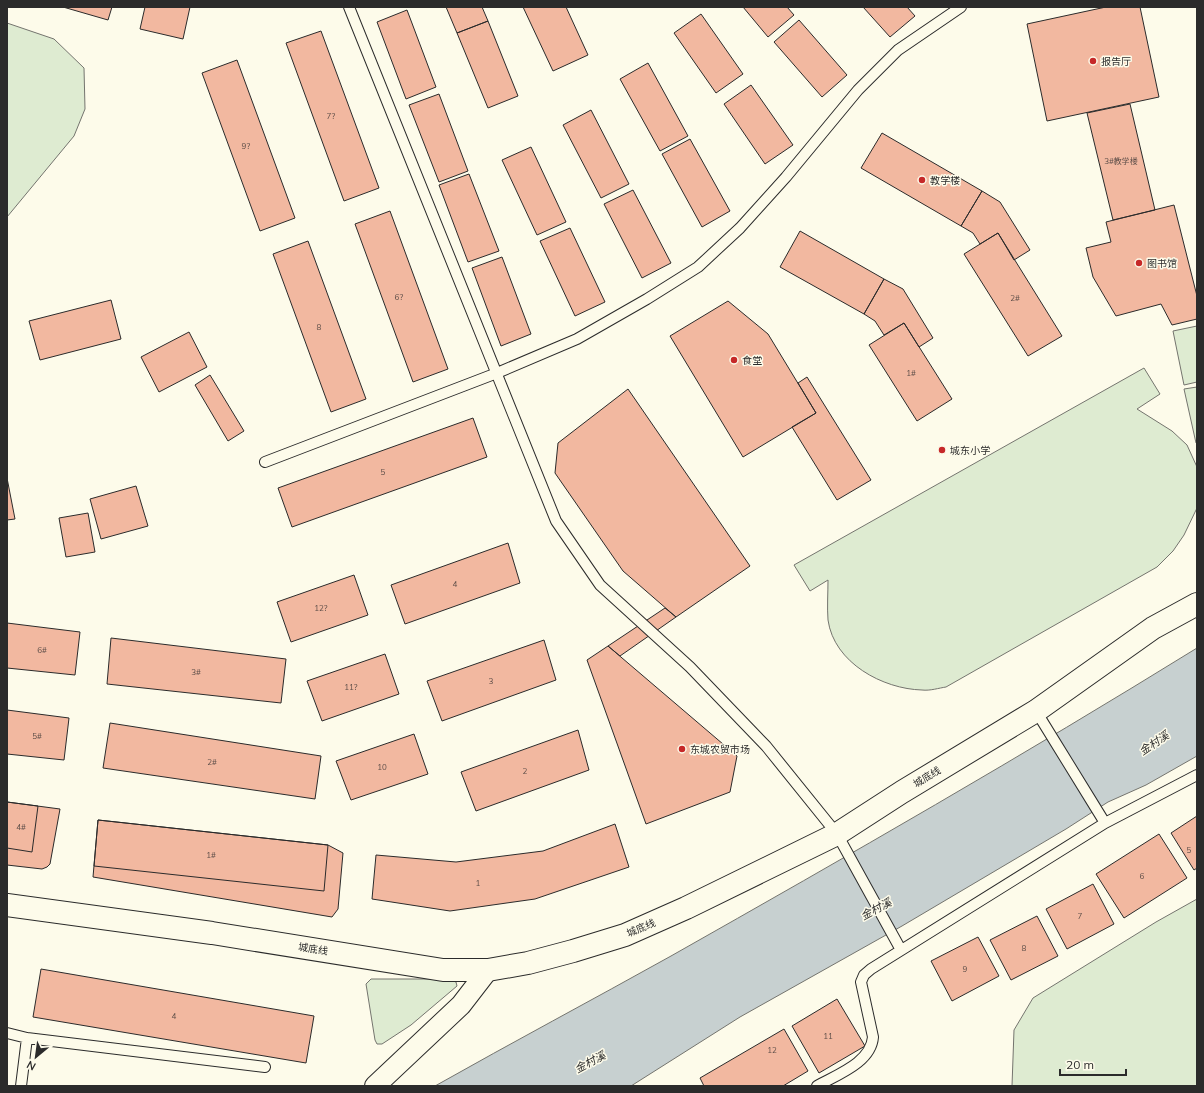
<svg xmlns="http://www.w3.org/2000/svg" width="1204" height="1093" viewBox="0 0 1204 1093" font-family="Mulish,'Noto Sans SC',sans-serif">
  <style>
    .green { fill: #deebd1; stroke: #74746e }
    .water { fill: #c7d0d0; stroke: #74746e }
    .building { fill: #f2b8a0; stroke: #2b2b2b }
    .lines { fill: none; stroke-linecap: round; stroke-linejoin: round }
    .lane-casing { stroke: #2b2b2b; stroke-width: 12 }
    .street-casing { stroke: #2b2b2b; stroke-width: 22 }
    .secondary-casing { stroke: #2b2b2b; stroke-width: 24 }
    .lane { stroke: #fdfbea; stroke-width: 10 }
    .street { stroke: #fdfbea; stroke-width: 20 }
    .secondary { stroke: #fdfbea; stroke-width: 22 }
    .poi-dot { fill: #c62828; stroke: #fdfbea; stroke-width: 1.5 }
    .labels { text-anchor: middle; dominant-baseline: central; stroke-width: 3; stroke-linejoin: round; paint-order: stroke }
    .number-label { font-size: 8px; fill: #5d4e48 }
    .poi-label { font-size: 10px; fill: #2b2b2b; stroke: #fdfbea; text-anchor: start }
    .street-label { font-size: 10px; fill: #2b2b2b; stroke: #fdfbea }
    .water-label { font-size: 11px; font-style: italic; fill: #2b2b2b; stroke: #fdfbea }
  </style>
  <rect width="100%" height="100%" fill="#fdfbea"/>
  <path class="green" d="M7,23L54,39L84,68L85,109L74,136L7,217Z
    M1197,326V382L1184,385L1173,331Z
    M1144,368L1160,394L1137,409L1172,431L1187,445L1197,467V508L1184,535L1173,551L1157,567L946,687C939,688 930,691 922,690C883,689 834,663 828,620C827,607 828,593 828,580L810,591L794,565Z
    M1197,387V443H1196L1184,389Z
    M1197,899V1086H1012L1014,1030L1033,998L1156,922Z
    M371,979H449L456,982L457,986L411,1025L382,1044H377L375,1040L366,984Z"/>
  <path class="water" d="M1197,648V756L1146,785L1108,802L1066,829L902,926L740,1017L631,1086H435C513,1042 592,1000 671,956C848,856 1024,755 1197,648Z"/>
  <path class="building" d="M63,7H112L108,20Z
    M145,7H190L183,39L140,29Z
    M446,7H482L488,21L457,33Z
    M523,7H566L588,55L553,71Z
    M743,7H787L794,15L768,37Z
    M863,7H907L915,16L890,37Z
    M1106,7H1140L1159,97L1047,121L1027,24Z
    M407,10L436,87L406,99L377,22Z
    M701,14L743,74L716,93L674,33Z
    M799,20L847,75L822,97L774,42Z
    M488,21L518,96L488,108L457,33Z
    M321,31L379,188L344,201L286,43Z
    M237,60L295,218L260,231L202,73Z
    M648,63L688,136L660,151L620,79Z
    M751,85L793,145L765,164L724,104Z
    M439,94L468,171L439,182L409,105Z
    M1130,104L1155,210L1113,220L1087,113Z
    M591,110L629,184L601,198L563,125Z
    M882,133L982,191L961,226L861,168Z
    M690,139L730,211L702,227L662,154Z
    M531,147L566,222L537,235L502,160Z
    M469,174L499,251L468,262L439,185Z
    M633,190L671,263L642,278L604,204Z
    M982,191L1000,202L1030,250L1014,260L998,233L980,244L973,233L961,226Z
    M1174,205L1197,296V319L1172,325L1161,304L1116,316L1093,277L1086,248L1111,242L1106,222Z
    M390,211L448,369L413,382L355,224Z
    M570,228L605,302L575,316L540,241Z
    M800,231L884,279L864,314L780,267Z
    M998,233L1062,336L1028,356L964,254Z
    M308,241L366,399L331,412L273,254Z
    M502,257L531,334L501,346L472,268Z
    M884,279L903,289L933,338L919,347L904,323L884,335L875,321L864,314Z
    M111,300L121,339L40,360L29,321Z
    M728,301L768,334L816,413L743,457L670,336Z
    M904,323L952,399L917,421L869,345Z
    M189,332L207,367L159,392L141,357Z
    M210,375L244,431L228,441L195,385Z
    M807,377L871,480L837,500L792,427L816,413L798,383Z
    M628,389L750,566L676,617L623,571L555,473L558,443Z
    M473,418L487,457L292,527L278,488Z
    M7,478L15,519L7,520Z
    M136,486L148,526L101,539L90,499Z
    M88,513L95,552L66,557L59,518Z
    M508,543L520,583L405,624L391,585Z
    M354,575L368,615L291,642L277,602Z
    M665,608L676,617L620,656L608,646Z
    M7,623L80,632L75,675L7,668Z
    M111,638L286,659L281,703L107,684Z
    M544,640L556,680L442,721L427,681Z
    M608,646L737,756L730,792L646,824L587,660Z
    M385,654L399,694L322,721L307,681Z
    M7,710L69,718L64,760L7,754Z
    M110,723L321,756L315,799L103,768Z
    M578,730L589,770L476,811L461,772Z
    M414,734L428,774L351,800L336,761Z
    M7,802L38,806L32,852L7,848Z
    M7,802L60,809L50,864L47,867L42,869L7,865Z
    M1197,816V868L1194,870L1171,833Z
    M98,820L328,845L324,891L94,866Z
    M98,820L328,845L343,853L338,909L332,917L93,877Z
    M615,824L629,867L535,899L450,911L372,899L376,855L456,862L543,851Z
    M1159,834L1187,878L1124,918L1096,874Z
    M1093,884L1114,924L1067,949L1046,909Z
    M1037,916L1058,956L1011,980L990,940Z
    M978,937L999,976L952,1001L931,961Z
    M41,969L314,1016L306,1063L33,1017Z
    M837,999L865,1046L819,1073L792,1026Z
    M784,1029L808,1071L783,1086H704L700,1078Z"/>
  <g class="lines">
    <defs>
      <path id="lane" d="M349,7L556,521L600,585L690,667L766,746L837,834L901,950
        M265,462L497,373L577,339L647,299L698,267L740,228L786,177L858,90L898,50L961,7
        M1036,711L1105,823
        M7,1033L27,1038L265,1067
        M21,1086L27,1038
        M817,1086C836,1075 871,1063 873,1037L861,982L864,975L871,969L1105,823L1197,775"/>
      <path id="street" d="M375,1086L461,1005L488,970"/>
      <path id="secondary" d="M7,905L212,933L443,970H488L528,963L573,951L625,935L686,908L837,834L902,792L1036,711L1153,628L1197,604"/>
    </defs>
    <use href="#lane" class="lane-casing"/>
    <use href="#street" class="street-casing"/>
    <use href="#secondary" class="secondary-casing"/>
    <use href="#lane" class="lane"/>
    <use href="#street" class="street"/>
    <use href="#secondary" class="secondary"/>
  </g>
  <g class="poi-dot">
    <circle cx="1093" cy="61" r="4"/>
    <circle cx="922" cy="180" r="4"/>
    <circle cx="1139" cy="263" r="4"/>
    <circle cx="734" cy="360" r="4"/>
    <circle cx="942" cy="450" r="4"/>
    <circle cx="682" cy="749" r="4"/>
  </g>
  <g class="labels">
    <g class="number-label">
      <text x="333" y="116">7？</text>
      <text x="248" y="146">9？</text>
      <text x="1121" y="161">3#教学楼</text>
      <text x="401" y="297">6？</text>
      <text x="1015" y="298">2#</text>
      <text x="319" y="327">8</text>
      <text x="911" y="373">1#</text>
      <text x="383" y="472">5</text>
      <text x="455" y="584">4</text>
      <text x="323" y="608">12？</text>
      <text x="42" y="650">6#</text>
      <text x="196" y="672">3#</text>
      <text x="491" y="681">3</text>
      <text x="353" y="687">11？</text>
      <text x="37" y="736">5#</text>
      <text x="212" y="762">2#</text>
      <text x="382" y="767">10</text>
      <text x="525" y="771">2</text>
      <text x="21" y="827">4#</text>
      <text x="1189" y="850">5</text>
      <text x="211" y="855">1#</text>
      <text x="1142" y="876">6</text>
      <text x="478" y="883">1</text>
      <text x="1080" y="916">7</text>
      <text x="1024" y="948">8</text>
      <text x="965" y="969">9</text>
      <text x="174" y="1016">4</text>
      <text x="828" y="1036">11</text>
      <text x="772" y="1050">12</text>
    </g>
    <g class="poi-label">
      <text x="1101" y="61">报告厅</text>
      <text x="930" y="180">教学楼</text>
      <text x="1147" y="263">图书馆</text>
      <text x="742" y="360">食堂</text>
      <text x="950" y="450">城东小学</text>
      <text x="690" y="749">东城农贸市场</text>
    </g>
    <g class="street-label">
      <text transform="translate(927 777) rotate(-31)">城底线</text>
      <text transform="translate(641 928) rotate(-23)">城底线</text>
      <text transform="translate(313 949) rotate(9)">城底线</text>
    </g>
    <g class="water-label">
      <text transform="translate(1154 743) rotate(-34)">金村溪</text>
      <text transform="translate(876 909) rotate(-28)">金村溪</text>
      <text transform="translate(590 1062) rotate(-28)">金村溪</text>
    </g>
  </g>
  <rect width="1204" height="1093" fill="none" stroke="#2b2b2b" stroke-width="16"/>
  <g transform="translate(36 1057) rotate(209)" stroke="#fdfbea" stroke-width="3" paint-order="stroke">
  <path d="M0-3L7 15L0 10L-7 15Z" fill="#2b2b2b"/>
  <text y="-6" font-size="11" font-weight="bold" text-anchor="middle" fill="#2b2b2b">N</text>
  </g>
  <path d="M1060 1069v6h66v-6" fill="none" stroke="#2b2b2b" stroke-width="2"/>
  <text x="1066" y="1069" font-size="12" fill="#2b2b2b" stroke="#fdfbea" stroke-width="3" paint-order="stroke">20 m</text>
</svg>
